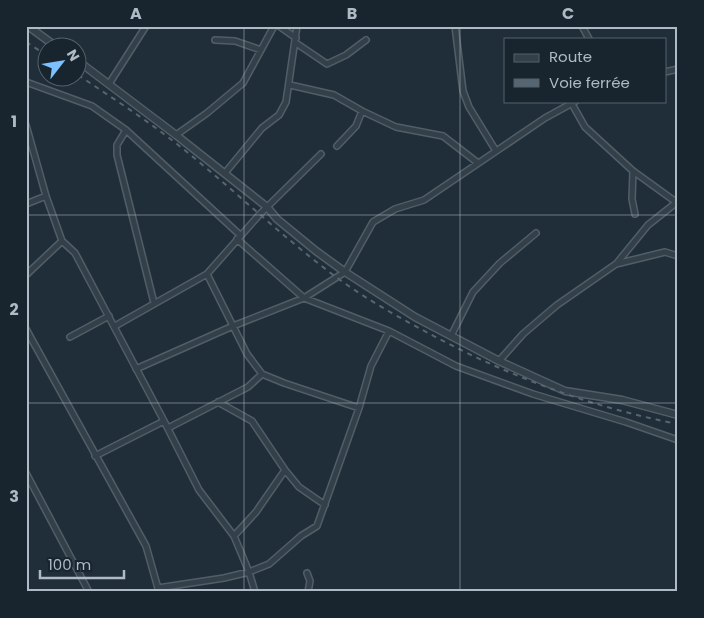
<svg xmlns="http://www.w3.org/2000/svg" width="704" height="618" viewBox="0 0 704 618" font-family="Poppins,sans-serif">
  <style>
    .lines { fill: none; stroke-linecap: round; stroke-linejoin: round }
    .minor-casing { stroke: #515e67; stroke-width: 8 }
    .tertiary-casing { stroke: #515e67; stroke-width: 9 }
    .minor { stroke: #33404a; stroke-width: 5 }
    .tertiary { stroke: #33404a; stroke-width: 6 }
    .rail { stroke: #556571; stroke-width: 2; stroke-dasharray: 5 5; stroke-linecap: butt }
    .grid { fill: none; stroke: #aebbc6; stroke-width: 1; stroke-opacity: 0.55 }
    .neatline { fill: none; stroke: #aebbc6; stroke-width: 2 }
    .grid-label { font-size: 16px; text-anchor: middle; font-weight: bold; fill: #aebbc6 }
  </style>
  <rect width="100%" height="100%" fill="#202e3a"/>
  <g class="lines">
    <defs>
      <path id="minor" d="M279,26L296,38
        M455,26L463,91L469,107L496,151
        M582,26L589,39
        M215,40L235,41L261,50
        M296,43L327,64L346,55L366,40
        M665,72L678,69
        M26,82L92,106L126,130L240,235
        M109,84L146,26
        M290,85L334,95L362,111L396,127L443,136L478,163
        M572,104L585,127L633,171L676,202
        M26,125L46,196L62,241L75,253L164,421L199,490L234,536L249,572L255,592
        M126,130L117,145V155L154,303
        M176,135L207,113L243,83L274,26
        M337,146L356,126L362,111
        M633,171L632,199L635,214
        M225,173L262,128L279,115L286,102L297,26
        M26,204L46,196
        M237,239L304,298L389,331L456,366L533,394L626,422L678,440
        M617,263L648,225L677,202
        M207,274L247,354L262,374L284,383L359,408
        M26,275L62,241
        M115,326L207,274L260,214L321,154
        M26,329L146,546L159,592
        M451,336L473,292L500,263L536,233
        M70,337L109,316
        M499,361L523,334L557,305L616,264L665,252L678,256
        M136,369L233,326L304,298L345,272L373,222L395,209L424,200L545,118L576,101
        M218,402L252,421L285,470L299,487L325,505
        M168,428L248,387L262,374
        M95,456L164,421
        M26,473L89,592
        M234,536L256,512L285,470
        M307,573L310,581L308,592
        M158,588L224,578L249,572L269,564L301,536L317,526L359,408L371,366L389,331"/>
      <path id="tertiary" d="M28,26L58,48
        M78,61L176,135L267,207L277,219L316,251L345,272L415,317L499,361L565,391L622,400L678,415"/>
    </defs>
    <use href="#minor" class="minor-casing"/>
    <use href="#tertiary" class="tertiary-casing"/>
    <use href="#minor" class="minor"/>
    <use href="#tertiary" class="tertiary"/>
    <path class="rail" d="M26,42L48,56
      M78,75C111,97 145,119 177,144C231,187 281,236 336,277C366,299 398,317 430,334C508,376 590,407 678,424"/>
  </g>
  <path class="grid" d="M244,26V592M460,26V592M26,215H678M26,403H678"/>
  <rect width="704" height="618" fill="none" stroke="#19252e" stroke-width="55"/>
  <rect x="504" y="38" width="162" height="65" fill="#19252e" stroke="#55616b"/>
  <rect x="514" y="54" width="25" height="8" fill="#33404a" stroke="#55616b"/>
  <text x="549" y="62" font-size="15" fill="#aebbc6">Route</text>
  <rect x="514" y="79" width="25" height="8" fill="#556571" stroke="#55616b"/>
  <text x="549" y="88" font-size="15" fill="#aebbc6">Voie ferrée</text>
  <g transform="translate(62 62) rotate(59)"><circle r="24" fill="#19252e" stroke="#55616b"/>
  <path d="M0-4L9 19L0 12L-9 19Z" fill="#7cc0fd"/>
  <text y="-8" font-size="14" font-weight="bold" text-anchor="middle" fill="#aebbc6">N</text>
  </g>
  <path d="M40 570v8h84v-8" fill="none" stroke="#aebbc6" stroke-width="2.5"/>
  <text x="48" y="570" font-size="15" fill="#aebbc6" stroke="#19252e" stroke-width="4" paint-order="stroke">100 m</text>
  <rect x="28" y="28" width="648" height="562" class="neatline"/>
  <g class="grid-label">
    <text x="136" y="19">A</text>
    <text x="352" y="19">B</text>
    <text x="568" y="19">C</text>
    <text x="14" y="127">1</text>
    <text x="14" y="315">2</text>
    <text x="14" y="502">3</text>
  </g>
</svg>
